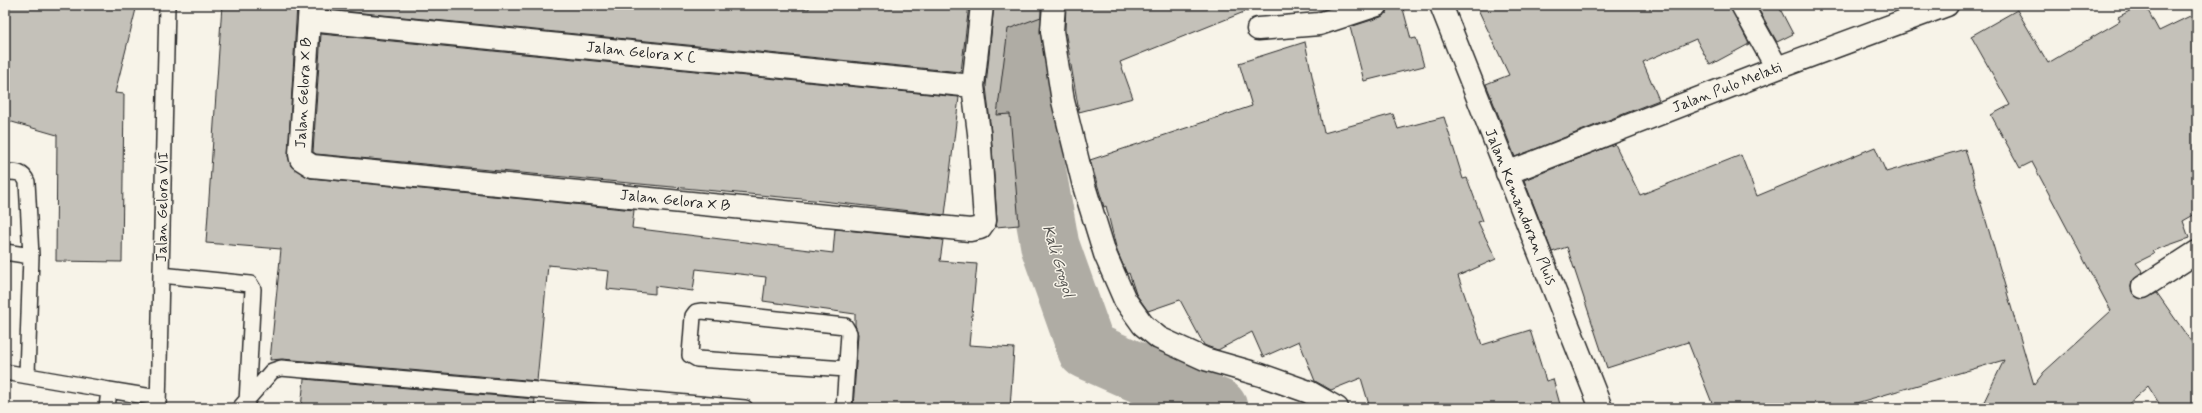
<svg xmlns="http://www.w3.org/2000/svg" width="2202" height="413" viewBox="0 0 2202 413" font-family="Mynerve,sans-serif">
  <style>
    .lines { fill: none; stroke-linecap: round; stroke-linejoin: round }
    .river { stroke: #afaca4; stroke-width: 59 }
    .building { fill: #c4c1b9; stroke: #2b2b2b }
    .lane-casing { stroke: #2b2b2b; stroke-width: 18 }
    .street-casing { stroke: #2b2b2b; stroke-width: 25 }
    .lane { stroke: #f7f3e8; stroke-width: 15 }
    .street { stroke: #f7f3e8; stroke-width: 22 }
    .labels { text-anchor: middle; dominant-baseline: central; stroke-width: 3; stroke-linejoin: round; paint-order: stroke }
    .street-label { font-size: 15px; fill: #2b2b2b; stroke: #f7f3e8 }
    .water-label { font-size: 16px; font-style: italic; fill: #53524f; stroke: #f7f3e8 }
  </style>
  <rect width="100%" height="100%" fill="#f7f3e8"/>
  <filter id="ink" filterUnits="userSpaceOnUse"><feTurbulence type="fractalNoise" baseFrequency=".025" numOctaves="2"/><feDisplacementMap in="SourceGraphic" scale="8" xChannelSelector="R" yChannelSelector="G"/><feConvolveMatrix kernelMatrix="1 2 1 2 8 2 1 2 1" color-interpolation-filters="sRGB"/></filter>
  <g filter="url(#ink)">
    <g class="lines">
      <path class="river" d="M1020,5L1018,67L1050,246L1087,350L1218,408"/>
    </g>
    <path class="building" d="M5,5H137L115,93L124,94L122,262L56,261L57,135L5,120Z
      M222,5H297L288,156L291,166L310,178L634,210L632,228L833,253L835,229L943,240L940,261L977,264L969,345L1014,348L1010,408H853L858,334L855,325V314L763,301L766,277L696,269L693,291L655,286V294L607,289L609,271L548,265L537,381L282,359L270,360L281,249L206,243Z
      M322,5H764L809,9V5H969L961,72L322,9Z
      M994,5H1041V17L1008,29L997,115L1010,114L1019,225L996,227L997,220L991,132L986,86Z
      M1066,5H1259V6L1120,62L1133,98L1079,112L1065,30Z
      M1389,5H1402L1411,39L1416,38L1424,66L1364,81L1350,27L1381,17L1387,13Z
      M1476,5H1730L1749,44L1710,65L1696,39L1643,62L1659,100L1515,157L1486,84L1509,75Z
      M1756,5H1778L1793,34L1777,42Z
      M2141,5H2145L2159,31L2190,16L2197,30V213L2183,221L2189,238L2152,251L2154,254L2136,263L2143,272L2132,281L2131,287L2133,294L2143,299L2157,293L2197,350V408H2162L2148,386L2124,408H1981L2004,360L1839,408H1714L1688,342L1607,368L1567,247L1552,252L1524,180L1615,144L1640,195L1741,155L1757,196L1875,147L1886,172L1965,149L2034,385L2044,372L2111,311L2032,162L2020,168L1991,115L2010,105L1971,36L2017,10L2048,63L2120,21L2118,17Z
      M321,34L959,97L945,215L813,200L316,154L313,152Z
      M1305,42L1324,133L1393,114L1398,129L1444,117L1463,179L1467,178L1483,221L1478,222L1496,259L1458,276L1482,345L1530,330L1546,381L1553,379L1561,408H1370L1361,378L1331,390L1315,381L1299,341L1263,357L1252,332L1218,350L1209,347L1204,345L1180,300L1148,311L1136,294L1129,273L1127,274L1117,251L1106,206L1104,207L1090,160L1252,106L1239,63Z
      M304,379L535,399L534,408H301Z"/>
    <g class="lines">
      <defs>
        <path id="lane" d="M5,172C15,172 23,171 27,182L31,256L27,374
          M5,252L31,256
          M161,275L250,284L253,289L247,403
          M5,372L109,390L107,408
          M109,390L158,398
          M158,408L167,5
          M240,408L272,371L281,368L745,408
          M844,408L849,333L845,326L702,311L696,312L693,316L690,355L697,359L846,369"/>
        <path id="street" d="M310,5L300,154L301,159L312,166L970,230L980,228L985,221L979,133L973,86L982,5
          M1054,5L1052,31L1063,101L1084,186L1105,254L1125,300L1143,325L1159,338L1205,359L1261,375L1309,392L1337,408
          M1441,5L1601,408
          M1742,5L1777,68
          M309,20L973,86
          M1258,29L1319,24L1377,5
          M1507,173L1777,68L1947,5
          M2143,287L2197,252"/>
      </defs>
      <use href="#lane" class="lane-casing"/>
      <use href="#street" class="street-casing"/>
      <use href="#lane" class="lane"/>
      <use href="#street" class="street"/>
    </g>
  </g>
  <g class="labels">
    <g class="street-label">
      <text transform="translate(641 53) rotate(6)">Jalan Gelora X C</text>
      <text transform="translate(1727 88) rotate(-21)">Jalan Pulo Melati</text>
      <text transform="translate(304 93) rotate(-87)">Jalan Gelora X B</text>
      <text transform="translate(675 201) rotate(6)">Jalan Gelora X B</text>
      <text transform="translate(163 207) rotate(-89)">Jalan Gelora VII</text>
      <text transform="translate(1520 207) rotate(68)">Jalan Kemandoran Pluis</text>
    </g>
    <g class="water-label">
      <text transform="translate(1058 261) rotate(73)">Kali Grogol</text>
    </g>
  </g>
  <rect width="2202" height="413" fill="none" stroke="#f7f3e8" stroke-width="20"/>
  <rect x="10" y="10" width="2182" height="393" fill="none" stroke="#2b2b2b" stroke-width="1.5" filter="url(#ink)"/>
</svg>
